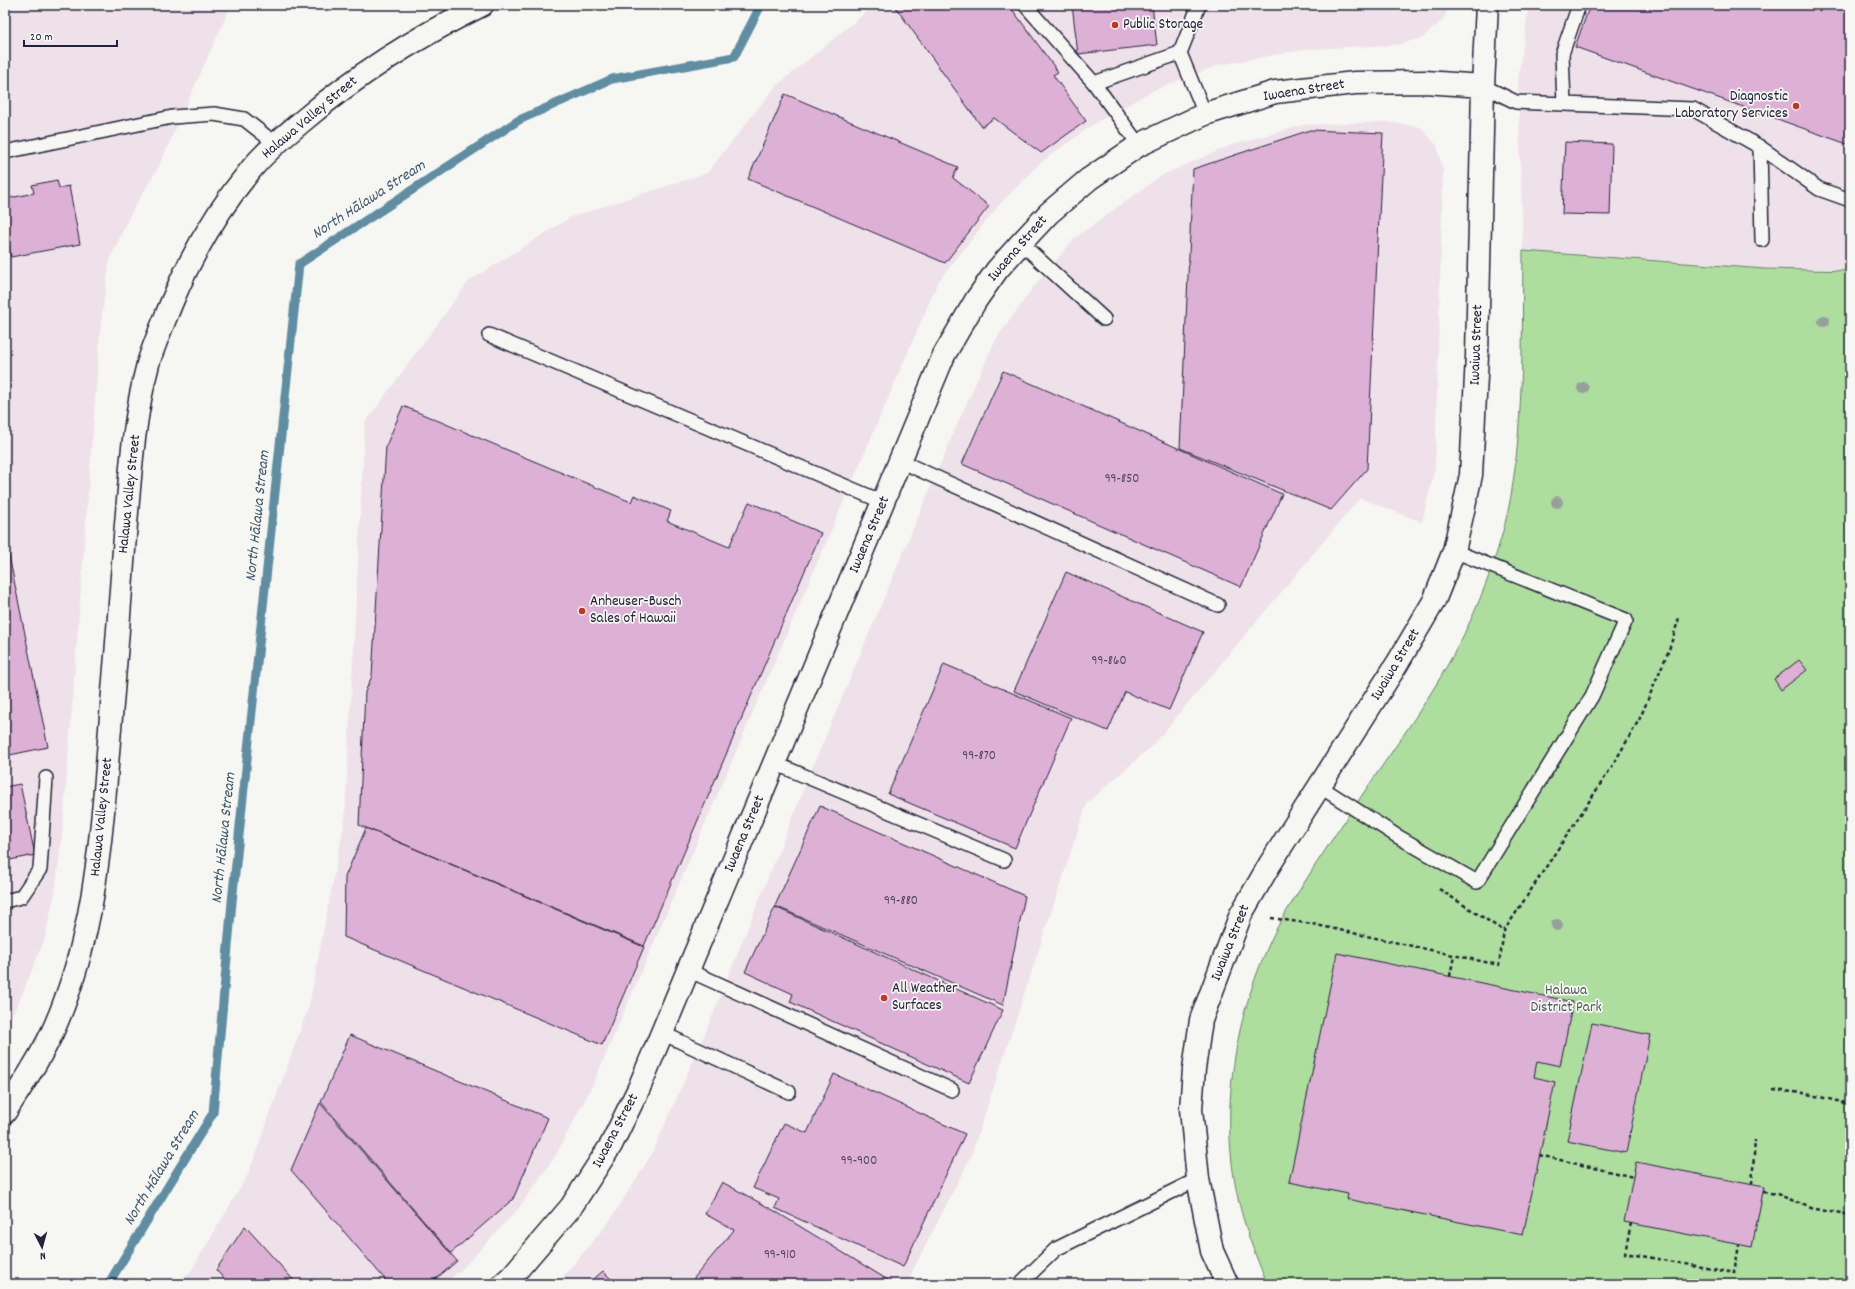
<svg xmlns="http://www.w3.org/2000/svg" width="1855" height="1289" viewBox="0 0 1855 1289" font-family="Dekko,sans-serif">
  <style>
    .built { fill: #eee1ea }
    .green { fill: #adde9e; stroke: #68806c }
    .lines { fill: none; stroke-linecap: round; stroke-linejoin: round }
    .stream { stroke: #5f8da2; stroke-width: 9 }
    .building { fill: #ddb1d6; stroke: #22223b }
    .service-casing { stroke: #22223b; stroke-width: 16 }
    .minor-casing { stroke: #22223b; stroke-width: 25 }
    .tertiary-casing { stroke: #22223b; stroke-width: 25 }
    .path { stroke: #22223b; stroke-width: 2.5; stroke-dasharray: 4 3; stroke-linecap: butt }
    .service { stroke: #f6f6f2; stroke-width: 13 }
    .minor { stroke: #f6f6f2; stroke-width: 22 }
    .tertiary { stroke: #f6f6f2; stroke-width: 22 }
    .tree { fill: #98a09e }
    .poi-dot { fill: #c8321e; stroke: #f6f6f2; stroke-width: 1.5 }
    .labels { text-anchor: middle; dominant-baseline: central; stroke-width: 3.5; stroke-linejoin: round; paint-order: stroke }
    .number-label { font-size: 13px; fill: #514662 }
    .poi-label { font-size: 15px; fill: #22223b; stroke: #f6f6f2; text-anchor: start }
    .street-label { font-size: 15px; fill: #22223b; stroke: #f6f6f2 }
    .park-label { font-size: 15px; fill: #4c5a59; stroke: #f6f6f2 }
    .water-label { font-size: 16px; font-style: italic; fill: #41586f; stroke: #f6f6f2 }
  </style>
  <rect width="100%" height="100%" fill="#f6f6f2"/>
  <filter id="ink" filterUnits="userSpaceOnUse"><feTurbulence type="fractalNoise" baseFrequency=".025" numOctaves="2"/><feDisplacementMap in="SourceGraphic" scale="8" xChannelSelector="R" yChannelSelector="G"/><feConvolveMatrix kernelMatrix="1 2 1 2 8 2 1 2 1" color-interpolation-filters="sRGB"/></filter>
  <g filter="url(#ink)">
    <path class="built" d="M5,5H231L159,166L131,213L110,259L101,321L63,826L55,892L45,938L20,999L5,1029Z
      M875,5H1450L1442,21L1422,38L1396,45L1308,49L1219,65L1152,91L1092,125L1040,163L998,206L938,282L593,1084L556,1155L518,1209L463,1268L444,1284H176L191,1271L248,1175L309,1006L345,819L365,423L469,281L571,217L707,173L776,86Z
      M1529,5H1850V271L1765,269L1523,251L1518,81Z
      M1386,122L1421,127L1437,146L1443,171L1435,468L1422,522L1360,498L1154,744L1087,803L971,1156L906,1284H557L609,1222L652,1154L707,1029L814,764L956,427L995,341L1032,289L1075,238L1162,175L1232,145L1303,125Z"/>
    <path class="green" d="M1523,251L1765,269L1850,271V1284H1267C1259,1263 1250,1243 1244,1221C1217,1133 1230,1032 1267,949C1275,929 1288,909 1299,891C1323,852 1348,816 1373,779C1410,726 1448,672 1474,613C1490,576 1504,535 1511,496C1524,415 1522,332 1523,251Z"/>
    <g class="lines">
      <path class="stream" d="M106,1284L110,1281L213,1113L232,902L299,264L519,120L612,79L734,57L761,5"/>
    </g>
    <path class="building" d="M894,5H1009L1058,72L1053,75L1086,121L1041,153L994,118L982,127Z
      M1072,5H1152L1157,45L1078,54Z
      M1590,5H1850V145L1575,47Z
      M785,94L958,167L953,178L989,206L945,263L748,179Z
      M1310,130L1383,133L1367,469L1331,510L1180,448L1193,169Z
      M1565,142L1612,144L1610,215L1562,214Z
      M57,180L59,188L69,186L80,244L11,257L5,227V199L34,193L32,185Z
      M1003,371L1282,494L1241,587L962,464Z
      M403,406L631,502L634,495L671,511L667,521L729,547L749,502L821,533L644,946L359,825L365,692L372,676L386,446Z
      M5,536L48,747L5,756Z
      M1066,572L1203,632L1169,710L1125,692L1108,731L1014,691Z
      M1799,660L1807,670L1781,690L1774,679Z
      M944,664L1071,718L1015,848L888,794Z
      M20,784L35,855L5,861V787Z
      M820,806L1025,896L1003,1005L775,906Z
      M366,828L644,947L602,1045L344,937L345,877Z
      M775,907L1003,1010L969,1083L790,1002L793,994L745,972Z
      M1337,953L1573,1002L1560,1066L1537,1061L1534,1077L1555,1082L1523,1235L1347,1199L1348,1194L1289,1182Z
      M1592,1023L1650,1035L1626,1153L1567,1141Z
      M350,1035L548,1118L513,1199L451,1253L321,1102Z
      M834,1074L965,1134L903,1267L775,1208L779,1199L753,1188L784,1123L807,1133Z
      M320,1103L457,1261L430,1284H389L291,1170Z
      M1636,1162L1764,1187L1752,1247L1624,1222Z
      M722,1182L773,1210L888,1280L885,1284H689L734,1230L705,1214Z
      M245,1226L297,1284H229L216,1270Z
      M603,1271L616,1284H588Z"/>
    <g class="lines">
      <defs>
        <path id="service" d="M1025,5L1094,83L1139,145
          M1199,5L1180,53L1205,114
          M1094,83L1180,53
          M1483,86L1516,102L1564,104L1562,54L1579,5
          M1564,104L1693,109L1760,147L1819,189L1850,200
          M1760,147L1762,240
          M5,152L172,117L214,114L244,119L276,144
          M1021,243L1104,319
          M489,335L883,502
          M900,461L1218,605
          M774,763L1004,860
          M1319,786L1397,836L1477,882L1592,696L1626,620L1454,551
          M5,901L21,897L40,869L46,778
          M688,970L952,1090
          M662,1033L789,1092
          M1020,1284L1056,1249L1198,1179"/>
        <path id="minor" d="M503,1284L512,1276L571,1207L611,1145L639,1088L944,355L976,300L997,270L1021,243L1049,213L1089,179L1139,145L1205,114L1275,92L1355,83L1425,82L1483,86
          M1227,1284L1212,1251L1198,1179L1191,1109L1194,1069L1201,1020L1241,914L1270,864L1397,664L1434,601L1454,551L1471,475L1477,356L1483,86L1487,5"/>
        <path id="tertiary" d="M5,1112C21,1087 38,1062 51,1035C92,947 101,848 108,753C114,681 120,608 125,536C130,479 133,420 148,364C154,344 163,324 171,304C191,255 219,208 253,167C268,149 287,134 305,119C359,73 419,36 482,5"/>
      </defs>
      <use href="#service" class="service-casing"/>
      <use href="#minor" class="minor-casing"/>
      <use href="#tertiary" class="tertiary-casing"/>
      <path class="path" d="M1439,889L1504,931
        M1271,918L1312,924L1499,965L1504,931L1613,765L1640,718L1669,650L1679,618
        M1450,976L1454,956
        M1773,1090L1803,1093L1850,1104
        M1539,1155L1633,1177
        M1752,1184L1755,1140
        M1763,1192L1777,1194L1811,1208L1850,1216
        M1631,1223L1625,1253L1734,1273L1739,1245"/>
      <use href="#service" class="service"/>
      <use href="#minor" class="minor"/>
      <use href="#tertiary" class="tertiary"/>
    </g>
    <g class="tree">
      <circle cx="1824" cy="321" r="6"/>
      <circle cx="1583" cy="388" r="6"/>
      <circle cx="1557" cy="502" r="6"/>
      <circle cx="1557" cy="925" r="6"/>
    </g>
  </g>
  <g class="poi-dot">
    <circle cx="1115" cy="25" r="4"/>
    <circle cx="1796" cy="106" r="4"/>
    <circle cx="582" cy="611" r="4"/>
    <circle cx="884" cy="998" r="4"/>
  </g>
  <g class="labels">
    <g class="number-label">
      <text x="1122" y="479">99-850</text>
      <text x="1109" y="661">99-860</text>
      <text x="979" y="756">99-870</text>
      <text x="901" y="901">99-880</text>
      <text x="859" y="1161">99-900</text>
      <text x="780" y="1255">99-910</text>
    </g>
    <g class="poi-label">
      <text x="1123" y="25">Public Storage</text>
      <text x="1788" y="97" text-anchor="end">Diagnostic<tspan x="1788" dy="17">Laboratory Services</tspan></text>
      <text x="590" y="602">Anheuser-Busch<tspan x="590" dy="17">Sales of Hawaii</tspan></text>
      <text x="892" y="989">All Weather<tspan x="892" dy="17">Surfaces</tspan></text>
    </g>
    <g class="street-label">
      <text transform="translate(1304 91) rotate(-9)">Iwaena Street</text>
      <text transform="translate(310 118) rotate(-40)">Halawa Valley Street</text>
      <text transform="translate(1018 249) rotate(-49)">Iwaena Street</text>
      <text transform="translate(1477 345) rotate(-88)">Iwaiwa Street</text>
      <text transform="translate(130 494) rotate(-84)">Halawa Valley Street</text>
      <text transform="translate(870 535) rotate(-67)">Iwaena Street</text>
      <text transform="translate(1396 665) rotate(-59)">Iwaiwa Street</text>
      <text transform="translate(102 817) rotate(-84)">Halawa Valley Street</text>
      <text transform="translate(745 834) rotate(-67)">Iwaena Street</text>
      <text transform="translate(1231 943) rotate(-68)">Iwaiwa Street</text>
      <text transform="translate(616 1131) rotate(-62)">Iwaena Street</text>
    </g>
    <g class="park-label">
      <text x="1566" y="991">Halawa<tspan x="1566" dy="17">District Park</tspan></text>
    </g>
    <g class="water-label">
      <text transform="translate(369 200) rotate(-33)">North Hālawa Stream</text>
      <text transform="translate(258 516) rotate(-84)">North Hālawa Stream</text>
      <text transform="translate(224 838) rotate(-84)">North Hālawa Stream</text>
      <text transform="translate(162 1168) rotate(-59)">North Hālawa Stream</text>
    </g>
  </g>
  <rect width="1855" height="1289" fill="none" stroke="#f6f6f2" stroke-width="20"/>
  <rect x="10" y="10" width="1835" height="1269" fill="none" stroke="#22223b" stroke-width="1.5" filter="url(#ink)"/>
  <g transform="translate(42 1247) rotate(174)" stroke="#f6f6f2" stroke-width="3" paint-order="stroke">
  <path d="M0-3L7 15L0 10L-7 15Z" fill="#22223b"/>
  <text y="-6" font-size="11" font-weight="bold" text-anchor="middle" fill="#22223b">N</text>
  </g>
  <path d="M24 40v6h93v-6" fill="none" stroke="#22223b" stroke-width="2"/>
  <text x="30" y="40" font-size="12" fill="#22223b" stroke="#f6f6f2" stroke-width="3" paint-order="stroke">20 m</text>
</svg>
